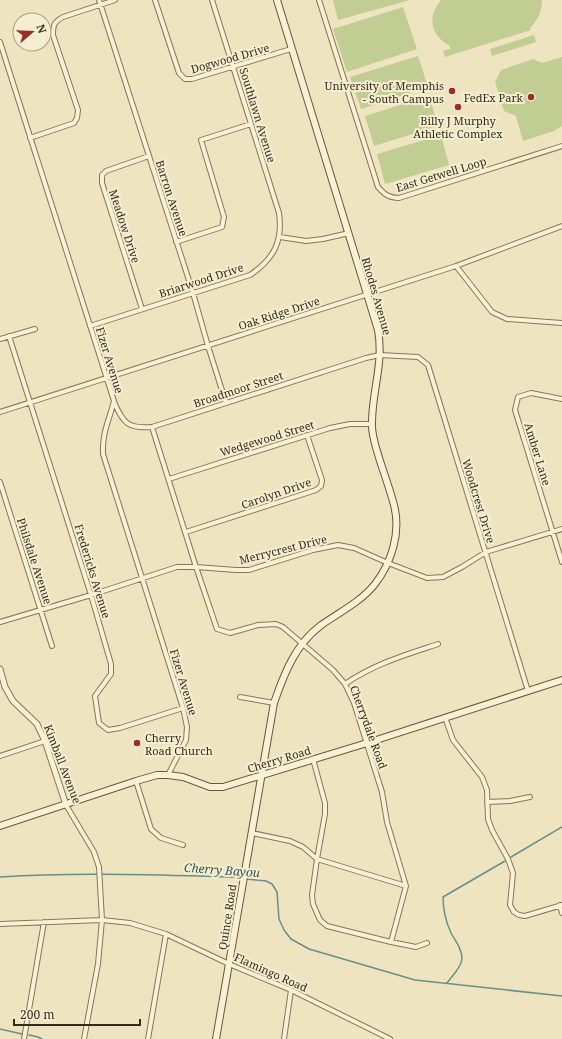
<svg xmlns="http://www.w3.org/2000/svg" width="562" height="1039" viewBox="0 0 562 1039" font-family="'Noto Serif',serif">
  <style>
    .green { fill: #c2cd94 }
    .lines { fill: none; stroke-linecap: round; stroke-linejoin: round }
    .stream { stroke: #6a8f88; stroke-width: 1.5 }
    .minor-casing { stroke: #887558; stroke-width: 6 }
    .tertiary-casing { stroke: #887558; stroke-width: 7 }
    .secondary-casing { stroke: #6a563b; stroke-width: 8 }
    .minor { stroke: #f9f1d3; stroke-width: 4 }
    .tertiary { stroke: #f9f1d3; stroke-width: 5 }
    .secondary { stroke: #f9f1d3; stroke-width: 6 }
    .poi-dot { fill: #982e26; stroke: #f6eed0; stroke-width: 1.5 }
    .labels { text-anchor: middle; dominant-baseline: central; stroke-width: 4; stroke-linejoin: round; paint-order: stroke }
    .street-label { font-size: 11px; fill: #372b1c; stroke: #f6eed0 }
    .poi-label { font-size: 11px; fill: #372b1c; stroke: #f6eed0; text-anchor: end }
    .water-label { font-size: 12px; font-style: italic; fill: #2b5757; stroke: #f6eed0 }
  </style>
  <rect width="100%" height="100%" fill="#efe4c0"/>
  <path class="green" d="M333,0H410L338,20Z
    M441,0H542C542,11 538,20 530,28L531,30L445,57L443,51L450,49V46C430,35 427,17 441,0Z
    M403,7L417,49L347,72L333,29Z
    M534,35L536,42L492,56L490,49Z
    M418,56L428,87L361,109L350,77Z
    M562,57V126L554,131L523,141L516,116L504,111L495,82L501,70L533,59L542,63Z
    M429,96L438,126L374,146L365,116Z
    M441,135L449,165L385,184L377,154Z"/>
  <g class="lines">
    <path class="stream" d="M511,857L562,827
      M0,877C77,872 155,875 232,877L242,878
      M246,879L266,881L272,884L277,892L279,919L284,930L291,939L309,949L415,980L562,996
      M447,983C452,976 461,968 462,959C462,949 456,942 451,933C446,922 443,909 443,897L505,861
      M0,1029L22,1034
      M29,1035L38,1037L42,1039"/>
    <defs>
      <path id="minor" d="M99,0L193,293L208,346L226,403
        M155,0L179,73L185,79H192L291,49
        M319,0L378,187C384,194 389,198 399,198L562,146
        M0,42L114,401C109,421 102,432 103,454L183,708L187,727L186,740L168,775
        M30,138L74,123L77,118L78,110L53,35C53,25 54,22 63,17L115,0
        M280,237L306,241L323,239L349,233
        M176,242L222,227L224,217L201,140L251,124
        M456,266L492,312L507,319L562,323
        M142,309L102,183V175L106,171L149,156
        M90,326L250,275C274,259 283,241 279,213L212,0
        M9,336L91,595L111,664V674L95,696L99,723L108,730L120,728L183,708
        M0,339L35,329
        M562,399L531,393L518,397L515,410L562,562
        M114,402C123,423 128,429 152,427L366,358L380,355L418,357L428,365L528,691
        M0,412L456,266L562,226
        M152,427L196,567L217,629L230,633L258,625L276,624L283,627L333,670L345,684L354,703L382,792L387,822L406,886L391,942
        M169,479L330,428L350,424H372
        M0,482L52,646
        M186,532L316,490L321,486L322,480L307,435
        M0,622L91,595L177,567H196L236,570H249L313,550L338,545L354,548L388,563L427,578L443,577L462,567L486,552L562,529
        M345,684C374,664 405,655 438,644
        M240,697L274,703
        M445,717L453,740L482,777L487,790L488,819L492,830L508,859L513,873L510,905L514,912L519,915L525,916L562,905
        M0,756L45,741
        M313,759L325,803V814L317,859L312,895L313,904L320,920L327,926L391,942L416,947L427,943
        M136,781L151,829L161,838L183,845
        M487,802L510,801L530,797
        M66,805L94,852L99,867L102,920L98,964L84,1039
        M252,833L290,841L303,847L317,859L406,886
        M560,905L562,913
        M0,924L102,920L130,923L166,934L229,964L291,990L390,1039
        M24,1039L44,922
        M148,1039L166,934
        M284,1039L291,990"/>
      <path id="tertiary" d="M0,669L5,687L13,701L37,724L45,741L66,805"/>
      <path id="secondary" d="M0,826L136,781L157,775H168L183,777L210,787H223L367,743L562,680
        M216,1039L274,703C284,674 295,645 320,626C338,613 361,602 375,584C392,562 401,532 394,505C390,490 385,476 380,461C377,450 371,435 372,423C372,390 384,364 378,330L277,0"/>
    </defs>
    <use href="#minor" class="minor-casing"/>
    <use href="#tertiary" class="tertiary-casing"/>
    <use href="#secondary" class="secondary-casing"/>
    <use href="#minor" class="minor"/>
    <use href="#tertiary" class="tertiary"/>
    <use href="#secondary" class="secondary"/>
  </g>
  <g class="poi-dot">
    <circle cx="452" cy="91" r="4"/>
    <circle cx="531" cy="97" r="4"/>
    <circle cx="458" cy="107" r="4"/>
    <circle cx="137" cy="743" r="4"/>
  </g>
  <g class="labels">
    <g class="street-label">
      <text transform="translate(230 58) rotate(-16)">Dogwood Drive</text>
      <text transform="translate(258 115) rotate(73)">Southlawn Avenue</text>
      <text transform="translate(441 174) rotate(-17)">East Getwell Loop</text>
      <text transform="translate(172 198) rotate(72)">Barron Avenue</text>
      <text transform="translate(125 226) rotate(72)">Meadow Drive</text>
      <text transform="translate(201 280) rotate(-18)">Briarwood Drive</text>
      <text transform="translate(377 296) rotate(74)">Rhodes Avenue</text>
      <text transform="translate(279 313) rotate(-18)">Oak Ridge Drive</text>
      <text transform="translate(110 360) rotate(73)">Fizer Avenue</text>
      <text transform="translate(238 389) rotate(-18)">Broadmoor Street</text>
      <text transform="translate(267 438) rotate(-17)">Wedgewood Street</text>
      <text transform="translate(538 454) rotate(73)">Amber Lane</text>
      <text transform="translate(276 493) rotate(-19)">Carolyn Drive</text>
      <text transform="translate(479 501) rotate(73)">Woodcrest Drive</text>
      <text transform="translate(283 549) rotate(-14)">Merrycrest Drive</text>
      <text transform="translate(35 561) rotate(72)">Philsdale Avenue</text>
      <text transform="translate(93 571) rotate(73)">Fredericks Avenue</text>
      <text transform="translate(184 682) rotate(73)">Fizer Avenue</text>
      <text transform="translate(369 727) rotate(70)">Cherrydale Road</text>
      <text transform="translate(279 759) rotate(-17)">Cherry Road</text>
      <text transform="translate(63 764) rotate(69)">Kimball Avenue</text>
      <text transform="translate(227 917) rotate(-81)">Quince Road</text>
      <text transform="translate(271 972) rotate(24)">Flamingo Road</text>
    </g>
    <g class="poi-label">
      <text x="444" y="85">University of Memphis<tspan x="444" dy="13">- South Campus</tspan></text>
      <text x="523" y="97">FedEx Park</text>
      <text x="458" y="120" text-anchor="middle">Billy J Murphy<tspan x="458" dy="13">Athletic Complex</tspan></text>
      <text x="145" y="737" text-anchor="start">Cherry<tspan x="145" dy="13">Road Church</tspan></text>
    </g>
    <g class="water-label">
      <text transform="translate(222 870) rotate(4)">Cherry Bayou</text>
    </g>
  </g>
  <g transform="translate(32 32) rotate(71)"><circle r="19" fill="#f6eed0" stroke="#aaa088"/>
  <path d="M0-3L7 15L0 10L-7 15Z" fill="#982e26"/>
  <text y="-6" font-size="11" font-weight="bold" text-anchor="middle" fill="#372b1c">N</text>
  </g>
  <path d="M14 1019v6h126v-6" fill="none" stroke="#372b1c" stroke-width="2"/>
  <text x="20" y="1019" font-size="12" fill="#372b1c" stroke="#f6eed0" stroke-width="3" paint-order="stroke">200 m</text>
</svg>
